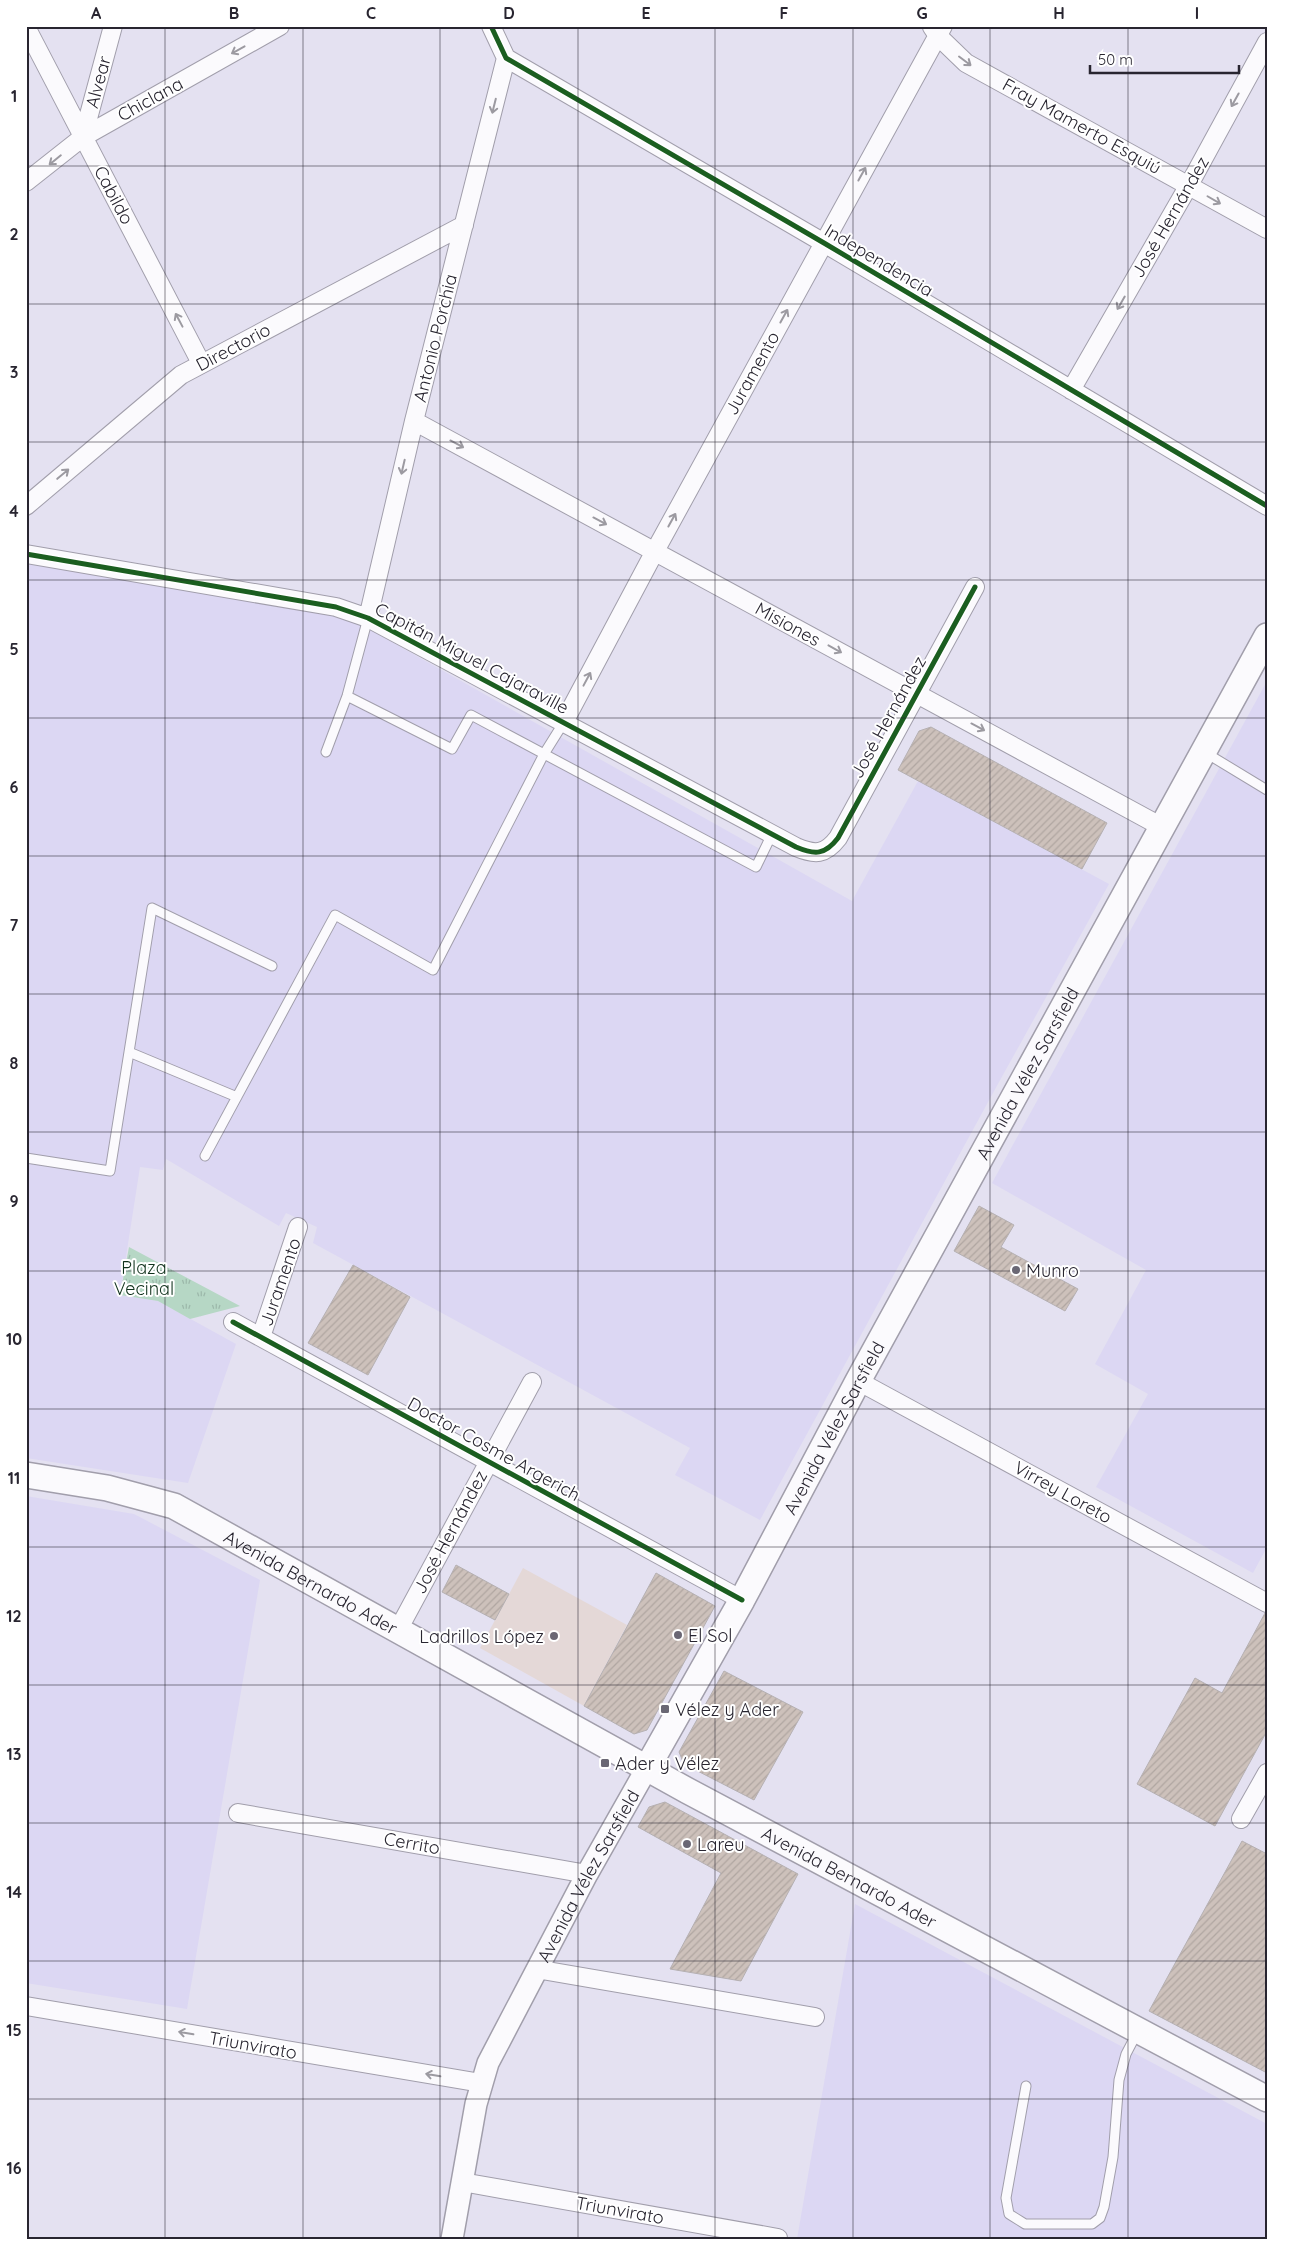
<svg xmlns="http://www.w3.org/2000/svg" width="1293" height="2265" viewBox="0 0 1293 2265" font-family="Quicksand,sans-serif">
  <style>
    .commercial { fill: #e4d8d7 }
    .built { fill: #dcd7f3 }
    .park { fill: url(#park-tufts) }
    .building { fill: url(#building-hatch); stroke: #b5b0b2 }
    .lines { fill: none; stroke-linecap: round; stroke-linejoin: round }
    .service-casing { stroke: #a19eab; stroke-width: 11 }
    .minor-casing { stroke: #a19eab; stroke-width: 20 }
    .tertiary-casing { stroke: #a19eab; stroke-width: 24 }
    .secondary-casing { stroke: #a19eab; stroke-width: 28 }
    .service { stroke: #fbfafd; stroke-width: 9 }
    .minor { stroke: #fbfafd; stroke-width: 18 }
    .tertiary { stroke: #fbfafd; stroke-width: 21 }
    .secondary { stroke: #fbfafd; stroke-width: 25 }
    .cycleway-casing { stroke: #fff; stroke-width: 8 }
    .cycleway { stroke: #1b5e20; stroke-width: 5 }
    .oneway { stroke: #9c9aa1 }
    .grid { fill: none; stroke: #282530; stroke-width: 1; stroke-opacity: 0.55 }
    .poi-dot { fill: #6a6774; stroke: #fff; stroke-width: 2 }
    .labels { text-anchor: middle; dominant-baseline: central; stroke-width: 4; stroke-linejoin: round; paint-order: stroke }
    .street-label { font-size: 18px; fill: #282530; stroke: #fff }
    .park-label { font-size: 18px; fill: #0f311b; stroke: #fff }
    .poi-label { font-size: 18px; fill: #282530; stroke: #fff; text-anchor: start }
    .neatline { fill: none; stroke: #282530; stroke-width: 2 }
    .grid-label { font-size: 16px; text-anchor: middle; font-weight: bold; fill: #282530 }
  </style>
  <defs>
    <pattern id="park-tufts" width="24" height="20" patternUnits="userSpaceOnUse" patternTransform="scale(1.25)"><rect width="24" height="20" fill="#b6d7c5"/><path d="M3 7l-1-3M5 7V3M7 7l1-3M15 17l-1-3M17 17v-4M19 17l1-3" fill="none" stroke="#9cb8aa"/></pattern>
    <pattern id="building-hatch" width="6" height="6" patternUnits="userSpaceOnUse" patternTransform="scale(1.25)"><rect width="6" height="6" fill="#cdc1bb"/><path d="M-1 1l2-2M0 6l6-6M5 7l2-2" fill="none" stroke="#b0a6a1"/></pattern>
  </defs>
  <rect width="100%" height="100%" fill="#e4e1f1"/>
  <path class="commercial" d="M523,1568L627,1625L584,1706L480,1648Z"/>
  <path class="built" d="M26,561L362,614L358,623L852,901L918,781L1109,884L999,1082L760,1520L675,1475L690,1448L313,1243L317,1227L286,1213L279,1226L166,1159L163,1170L140,1167L120,1295L158,1301L236,1344L188,1483L26,1458Z
    M1267,681V1547L1253,1573L1096,1487L1148,1394L1095,1364L1146,1270L992,1183Z
    M26,1496L134,1514L260,1580L187,2009L26,1983Z
    M855,1904L1267,2124V2239H797Z"/>
  <path class="park" d="M129,1247L240,1306L190,1319L158,1301L120,1295Z"/>
  <path class="building" d="M931,727L1107,823L1082,869L898,770L919,731Z
    M979,1206L1014,1225L1001,1247L1078,1289L1065,1311L954,1251Z
    M353,1265L410,1297L368,1375L308,1343Z
    M456,1565L509,1594L495,1620L442,1592Z
    M656,1573L715,1606L647,1730L634,1734L584,1706Z
    M1265,1613L1267,1614V1731L1215,1826L1137,1784L1195,1678L1222,1693Z
    M724,1671L803,1712L754,1800L684,1764L679,1752Z
    M665,1802L798,1874L741,1981L670,1969L721,1873L638,1827L649,1807Z
    M1242,1841L1267,1854V2073L1149,2011Z"/>
  <g class="lines">
    <defs>
      <path id="service" d="M347,696L452,749L471,715L756,867L772,834
        M326,752L347,696L368,618
        M1206,753L1267,790
        M129,1052L237,1097
        M205,1156L335,915L433,970L544,754L564,722
        M26,1158L110,1171L152,908L272,966
        M1026,2086L1006,2198L1009,2214L1025,2224H1092L1100,2218L1104,2207L1113,2157L1119,2080L1126,2054L1137,2033"/>
      <path id="minor" d="M491,26L506,58L824,243L1267,506
        M26,27L201,363
        M932,27L938,36L966,63L1267,229
        M83,137L113,26
        M26,182L83,137L280,26
        M1071,390L1189,185L1267,42
        M414,421L1162,827
        M26,506L181,375L464,225
        M26,554L336,607L368,618L796,847C815,855 825,855 838,838L975,587
        M368,618L414,421L506,58
        M564,722L655,551L943,26
        M233,1322L742,1600
        M261,1337L298,1227
        M858,1381L1267,1603
        M398,1630L532,1382
        M238,1813L587,1874
        M1241,1819L1267,1773
        M536,1969L815,2017
        M26,2006L481,2083
        M462,2182L778,2238"/>
      <g id="tertiary">
        <path id="s1" d="M452,2239L476,2104L488,2063L587,1874L647,1768"/>
      </g>
      <g id="secondary">
        <path id="s2" d="M26,1475L107,1488L174,1506L688,1791L1267,2099"/>
        <path id="s3" d="M647,1768L742,1600L858,1381L1267,636"/>
      </g>
    </defs>
    <use href="#service" class="service-casing"/>
    <use href="#minor" class="minor-casing"/>
    <use href="#tertiary" class="tertiary-casing"/>
    <use href="#secondary" class="secondary-casing"/>
    <use href="#service" class="service"/>
    <use href="#minor" class="minor"/>
    <use href="#tertiary" class="tertiary"/>
    <use href="#secondary" class="secondary"/>
    <defs>
      <path id="cycleway" d="M491,26L506,58L824,243L1267,506
        M26,554L336,607L368,618L796,847C815,855 825,855 838,838L975,587
        M233,1322L742,1600"/>
    </defs>
    <use href="#cycleway" class="cycleway-casing"/>
    <use href="#cycleway" class="cycleway"/>
  </g>
  <defs><path id="oneway-shaft" d="M-6 0H5M1.5-3L5.5 0L1.5 3" fill="none" stroke-width="1.6" stroke-linecap="round" stroke-linejoin="round" transform="scale(1.25)"/></defs>
  <g class="oneway">
    <use href="#oneway-shaft" transform="translate(238 50) rotate(151)"/>
    <use href="#oneway-shaft" transform="translate(965 61) rotate(37)"/>
    <use href="#oneway-shaft" transform="translate(1235 100) rotate(119)"/>
    <use href="#oneway-shaft" transform="translate(494 106) rotate(104)"/>
    <use href="#oneway-shaft" transform="translate(55 160) rotate(141)"/>
    <use href="#oneway-shaft" transform="translate(862 174) rotate(-61)"/>
    <use href="#oneway-shaft" transform="translate(1214 200) rotate(30)"/>
    <use href="#oneway-shaft" transform="translate(1121 303) rotate(120)"/>
    <use href="#oneway-shaft" transform="translate(784 316) rotate(-61)"/>
    <use href="#oneway-shaft" transform="translate(179 320) rotate(-118)"/>
    <use href="#oneway-shaft" transform="translate(457 444) rotate(28)"/>
    <use href="#oneway-shaft" transform="translate(403 467) rotate(103)"/>
    <use href="#oneway-shaft" transform="translate(63 474) rotate(-40)"/>
    <use href="#oneway-shaft" transform="translate(672 520) rotate(-61)"/>
    <use href="#oneway-shaft" transform="translate(600 521) rotate(28)"/>
    <use href="#oneway-shaft" transform="translate(835 649) rotate(29)"/>
    <use href="#oneway-shaft" transform="translate(587 679) rotate(-62)"/>
    <use href="#oneway-shaft" transform="translate(978 727) rotate(28)"/>
    <use href="#oneway-shaft" transform="translate(186 2033) rotate(-170)"/>
    <use href="#oneway-shaft" transform="translate(433 2075) rotate(-170)"/>
  </g>
  <path class="grid" d="M165,26V2239M303,26V2239M440,26V2239M578,26V2239M715,26V2239M853,26V2239M990,26V2239M1128,26V2239M26,166H1267M26,304H1267M26,442H1267M26,580H1267M26,718H1267M26,856H1267M26,994H1267M26,1132H1267M26,1271H1267M26,1409H1267M26,1547H1267M26,1685H1267M26,1823H1267M26,1961H1267M26,2099H1267"/>
  <g class="poi-dot">
    <circle cx="1016" cy="1270" r="5"/>
    <circle cx="678" cy="1635" r="5"/>
    <circle cx="554" cy="1636" r="5"/>
    <rect x="660" y="1704" width="10" height="10" rx="2.5"/>
    <rect x="600" y="1758" width="10" height="10" rx="2.5"/>
    <circle cx="687" cy="1844" r="5"/>
  </g>
  <g class="labels">
    <g class="street-label">
      <text transform="translate(98 82) rotate(-75)">Alvear</text>
      <text transform="translate(150 99) rotate(-29)">Chiclana</text>
      <text transform="translate(1082 126) rotate(29)">Fray Mamerto Esquiú</text>
      <text transform="translate(114 195) rotate(62)">Cabildo</text>
      <text transform="translate(1170 217) rotate(-60)">José Hernández</text>
      <text transform="translate(879 260) rotate(31)">Independencia</text>
      <text transform="translate(435 338) rotate(-76)">Antonio Porchia</text>
      <text transform="translate(233 347) rotate(-28)">Directorio</text>
      <text transform="translate(752 373) rotate(-61)">Juramento</text>
      <text transform="translate(788 624) rotate(29)">Misiones</text>
      <text transform="translate(472 658) rotate(28)">Capitán Miguel Cajaraville</text>
      <text transform="translate(888 717) rotate(-61)">José Hernández</text>
      <text stroke="none"><textPath href="#s3" startOffset="792">Avenida Vélez Sarsfield</textPath></text>
      <text transform="translate(280 1282) rotate(-71)">Juramento</text>
      <text stroke="none"><textPath href="#s3" startOffset="388">Avenida Vélez Sarsfield</textPath></text>
      <text transform="translate(494 1449) rotate(29)">Doctor Cosme Argerich</text>
      <text transform="translate(1063 1492) rotate(29)">Virrey Loreto</text>
      <text transform="translate(450 1532) rotate(-62)">José Hernández</text>
      <text stroke="none"><textPath href="#s2" startOffset="308">Avenida Bernardo Ader</textPath></text>
      <text transform="translate(412 1843) rotate(10)">Cerrito</text>
      <text stroke="none"><textPath href="#s1" startOffset="392">Avenida Vélez Sarsfield</textPath></text>
      <text stroke="none"><textPath href="#s2" startOffset="922">Avenida Bernardo Ader</textPath></text>
      <text transform="translate(253 2045) rotate(10)">Triunvirato</text>
      <text transform="translate(620 2210) rotate(10)">Triunvirato</text>
    </g>
    <g class="park-label">
      <text x="144" y="1267">Plaza<tspan x="144" dy="21">Vecinal</tspan></text>
    </g>
    <g class="poi-label">
      <text x="1026" y="1270">Munro</text>
      <text x="688" y="1635">El Sol</text>
      <text x="544" y="1636" text-anchor="end">Ladrillos López</text>
      <text x="675" y="1709">Vélez y Ader</text>
      <text x="615" y="1763">Ader y Vélez</text>
      <text x="697" y="1844">Lareu</text>
    </g>
  </g>
  <rect width="1293" height="2265" fill="none" stroke="#ffffff" stroke-width="55"/>
  <path d="M1090 65v8h149v-8" fill="none" stroke="#282530" stroke-width="2.5"/>
  <text x="1098" y="65" font-size="15" fill="#282530" stroke="#ffffff" stroke-width="4" paint-order="stroke">50 m</text>
  <rect x="28" y="28" width="1238" height="2210" class="neatline"/>
  <g class="grid-label">
    <text x="96" y="19">A</text>
    <text x="234" y="19">B</text>
    <text x="371" y="19">C</text>
    <text x="509" y="19">D</text>
    <text x="646" y="19">E</text>
    <text x="784" y="19">F</text>
    <text x="922" y="19">G</text>
    <text x="1059" y="19">H</text>
    <text x="1197" y="19">I</text>
    <text x="14" y="102">1</text>
    <text x="14" y="240">2</text>
    <text x="14" y="378">3</text>
    <text x="14" y="517">4</text>
    <text x="14" y="655">5</text>
    <text x="14" y="793">6</text>
    <text x="14" y="931">7</text>
    <text x="14" y="1069">8</text>
    <text x="14" y="1207">9</text>
    <text x="14" y="1345">10</text>
    <text x="14" y="1484">11</text>
    <text x="14" y="1622">12</text>
    <text x="14" y="1760">13</text>
    <text x="14" y="1898">14</text>
    <text x="14" y="2036">15</text>
    <text x="14" y="2174">16</text>
  </g>
</svg>
